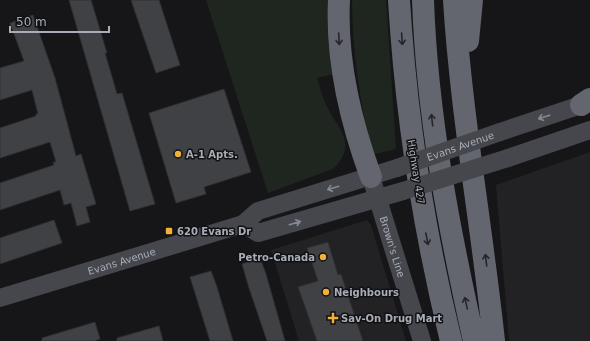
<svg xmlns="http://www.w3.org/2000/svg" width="590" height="341" viewBox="0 0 590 341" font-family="'DejaVu Sans',sans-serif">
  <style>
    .built { fill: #222225 }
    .green { fill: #1e261f }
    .building { fill: #404145; stroke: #303034 }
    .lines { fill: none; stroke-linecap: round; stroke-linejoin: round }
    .secondary { stroke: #45474d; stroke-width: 18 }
    .highway { stroke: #63666e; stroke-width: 22 }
    .secondary-bridge { stroke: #45474d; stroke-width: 18 }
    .oneway { stroke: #26262a }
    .oneway2 { stroke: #858993 }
    .poi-dot { fill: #f2b134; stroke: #111113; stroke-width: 1.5 }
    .labels { text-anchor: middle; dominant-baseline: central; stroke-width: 3; stroke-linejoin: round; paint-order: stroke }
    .street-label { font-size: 10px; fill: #a8adb8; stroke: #111113 }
    .poi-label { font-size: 10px; font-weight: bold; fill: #a8adb8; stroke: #111113; text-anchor: start }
  </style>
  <rect width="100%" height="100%" fill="#161618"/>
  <path class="built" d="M590,152V341H509L496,185Z
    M367,220L371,225L406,341H299L271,250Z"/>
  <path class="green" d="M206,0H329L334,74L317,78C320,86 321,94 325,102C336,128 360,143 333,169L268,193Z
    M352,0H386L396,149L371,155C361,103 352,53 352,0Z"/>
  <path class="building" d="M69,0H91L107,53H105L117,94L122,93L155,204L130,211Z
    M131,0H159L180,65L156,73Z
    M33,15L55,78L76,156L81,154L96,204L86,207L90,222L77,226L71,203L64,205L60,190L0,210V183L54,165L53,162H56L50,142L0,158V128L36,116V114H38L32,90L0,100V68L24,61L10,23Z
    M224,89L251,172L204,187L206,194L176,203L149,113Z
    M54,220L62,243L0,264V238Z
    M328,242L338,275L341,274L363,341H317L298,287L318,281L307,248Z
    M260,258L266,274L285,341H267L249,288L242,264Z
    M211,271L217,287L233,341H210L190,277Z
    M95,322L100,339L94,341H42V338Z
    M159,326L163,341H117V338Z"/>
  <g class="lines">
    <g class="secondary">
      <path d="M500,132L590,102"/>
      <path d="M508,158L590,130"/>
      <path id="s1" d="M371,177L422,341"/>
      <path d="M243,224L258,233L403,191"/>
      <path id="s2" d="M0,298L243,224L258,211L397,168"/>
    </g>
    <path class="highway" d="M339,0C336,61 350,120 371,177
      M399,0C406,117 423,227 451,341
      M423,0C427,115 449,229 474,341
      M454,0C461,114 482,227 494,341
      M468,41L472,0
      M581,105L590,99"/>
    <g class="secondary-bridge">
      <path id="s3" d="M397,168L500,132"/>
      <path d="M403,191L508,158"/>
    </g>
  </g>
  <defs><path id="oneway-shaft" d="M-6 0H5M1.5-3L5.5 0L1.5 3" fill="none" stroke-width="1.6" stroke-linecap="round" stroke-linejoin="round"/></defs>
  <g class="oneway">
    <use href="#oneway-shaft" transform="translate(339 39) rotate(87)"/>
    <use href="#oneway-shaft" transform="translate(402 39) rotate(86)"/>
    <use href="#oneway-shaft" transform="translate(432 120) rotate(-97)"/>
    <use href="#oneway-shaft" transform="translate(427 239) rotate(79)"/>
    <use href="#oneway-shaft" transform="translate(486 260) rotate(-97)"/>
    <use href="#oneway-shaft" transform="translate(466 303) rotate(-103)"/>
  </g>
  <g class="oneway2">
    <use href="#oneway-shaft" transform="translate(544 117) rotate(162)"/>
    <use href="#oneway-shaft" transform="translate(333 188) rotate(163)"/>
    <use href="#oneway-shaft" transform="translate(295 223) rotate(-16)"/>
  </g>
  <g class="poi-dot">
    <circle cx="178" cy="154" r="4"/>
    <rect x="165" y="227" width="8" height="8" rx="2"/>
    <circle cx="323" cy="257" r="4"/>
    <circle cx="326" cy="292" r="4"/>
    <path d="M331 312h4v4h4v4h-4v4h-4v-4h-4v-4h4z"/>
  </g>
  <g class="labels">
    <g class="street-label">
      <text stroke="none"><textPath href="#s3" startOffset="67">Evans Avenue</textPath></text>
      <text transform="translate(416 172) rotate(81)">Highway 427</text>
      <text stroke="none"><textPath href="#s1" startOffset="73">Brown's Line</textPath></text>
      <text stroke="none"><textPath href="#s2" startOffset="127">Evans Avenue</textPath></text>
    </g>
    <g class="poi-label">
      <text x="186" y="154">A-1 Apts.</text>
      <text x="177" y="231">620 Evans Dr</text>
      <text x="315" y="257" text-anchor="end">Petro-Canada</text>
      <text x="334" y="292">Neighbours</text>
      <text x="341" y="318">Sav-On Drug Mart</text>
    </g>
  </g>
  <path d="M10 26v6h99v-6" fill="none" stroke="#a8adb8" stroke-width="2"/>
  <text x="16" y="26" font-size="12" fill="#a8adb8" stroke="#111113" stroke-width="3" paint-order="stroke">50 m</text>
</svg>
